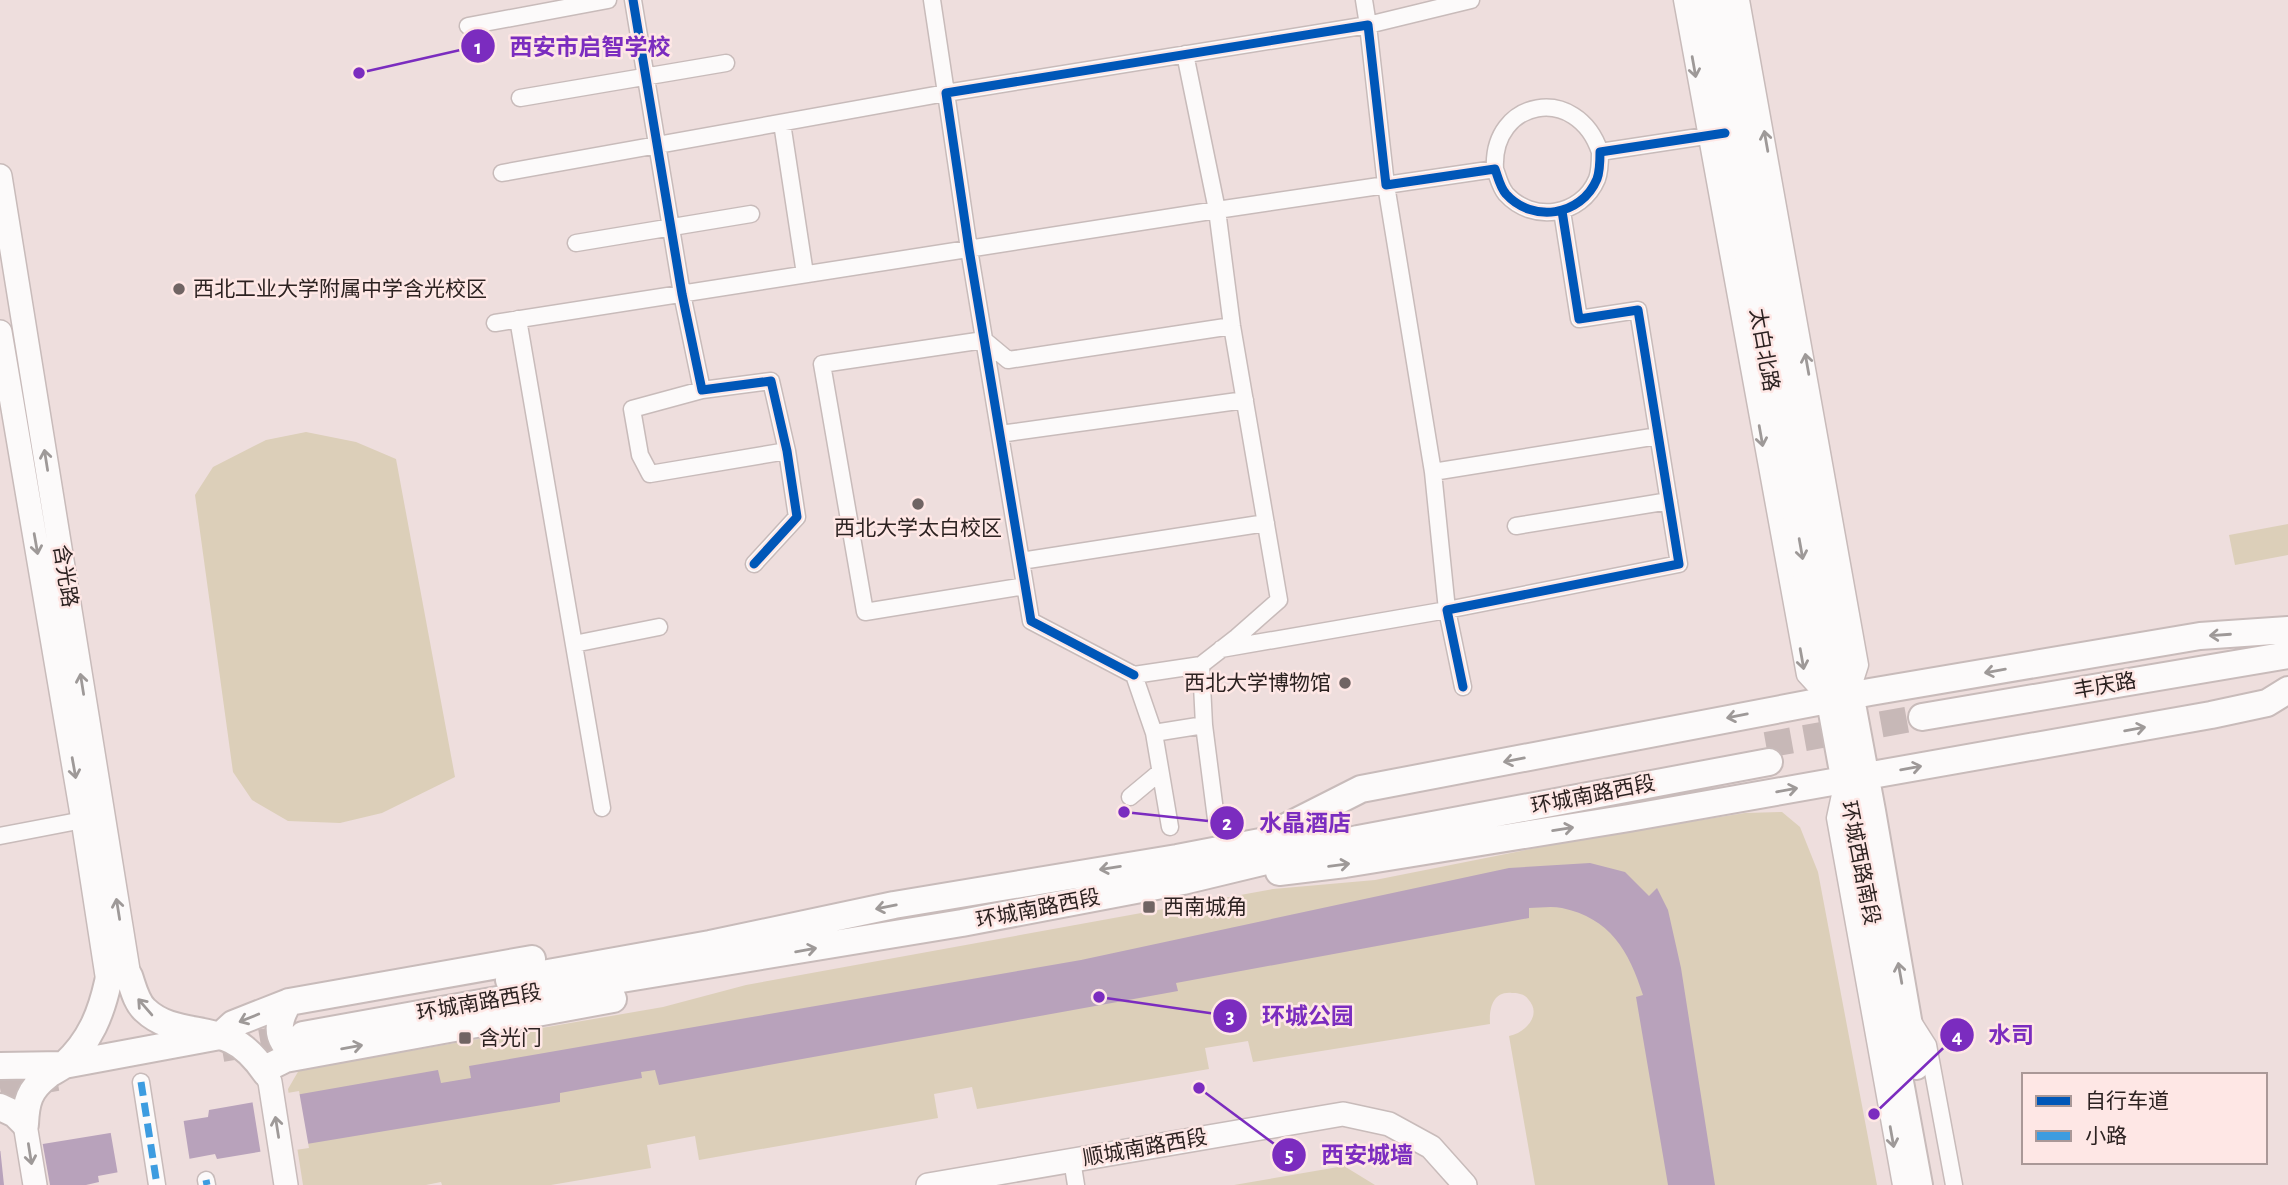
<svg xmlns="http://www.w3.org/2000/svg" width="2288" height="1185" viewBox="0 0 2288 1185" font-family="'Alegreya Sans','Noto Sans SC',sans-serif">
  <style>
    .green { fill: #dccfb9 }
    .water { fill: #b8a2bb }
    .pier { fill: #eededd }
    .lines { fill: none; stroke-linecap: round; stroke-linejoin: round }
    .primary-tunnel { stroke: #c7b8b7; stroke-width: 26; stroke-dasharray: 26 13; stroke-linecap: butt }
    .street-casing { stroke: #c8bbba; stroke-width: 19 }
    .secondary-casing { stroke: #c8bbba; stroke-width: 26 }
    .primary-casing { stroke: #c8bbba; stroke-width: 30 }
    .street { stroke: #fcfafa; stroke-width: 16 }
    .secondary { stroke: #fcfafa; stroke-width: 23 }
    .primary { stroke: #fcfafa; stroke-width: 26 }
    .quiet { stroke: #3d9ce0; stroke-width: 7; stroke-dasharray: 14 7; stroke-linecap: butt }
    .cycleway-casing { stroke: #fee7e5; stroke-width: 13 }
    .cycleway { stroke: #0057b8; stroke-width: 9 }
    .oneway { stroke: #9e9998 }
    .poi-dot { fill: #706463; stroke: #fee7e5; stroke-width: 2.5 }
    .labels { text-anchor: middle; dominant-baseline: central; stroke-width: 5; stroke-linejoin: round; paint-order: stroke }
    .poi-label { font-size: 21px; fill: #2c2221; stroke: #fee7e5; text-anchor: start }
    .street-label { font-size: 21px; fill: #2c2221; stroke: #fee7e5 }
    .leader { fill: none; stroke: #7b2cbf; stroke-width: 2.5 }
    .callout-dot { fill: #7b2cbf; stroke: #fee7e5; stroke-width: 2.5 }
    .mark-label { font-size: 21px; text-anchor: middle; font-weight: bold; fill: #fff }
    .callout-label { font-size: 23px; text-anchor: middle; font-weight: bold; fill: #7b2cbf; stroke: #fee7e5; stroke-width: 5; stroke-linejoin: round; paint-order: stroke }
  </style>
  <rect width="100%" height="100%" fill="#eededd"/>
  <path class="green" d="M306,432L356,442L396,459L455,777L382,813L340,823L288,821L252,800L233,772L195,495L213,467L266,440Z
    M2288,524V555L2235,565L2229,535Z
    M1782,812L1800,827L1818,872L1877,1185H1535L1509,1036C1525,1033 1543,1015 1528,999C1525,994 1517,993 1512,993C1493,991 1489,1008 1490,1024L1253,1062L1248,1041L1205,1048L1209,1069L977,1109L972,1087L934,1094L938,1118L699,1160L695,1136L647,1145L651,1168L551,1185H442L441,1182L426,1185H303L288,1089L299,1070L663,1007L746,985L1273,889L1375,880L1576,840L1745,813Z
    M1344,1166L1375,1185H1234Z"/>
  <path class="water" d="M1590,863L1625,872L1649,896L1657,888L1668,910L1681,968L1715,1185H1668L1636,997L1643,995C1629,951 1610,918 1562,908C1551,906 1539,908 1529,908V918L1176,983L1178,991L659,1085L655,1070L641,1072L642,1078L560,1093V1102L217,1159L215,1154L98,1176L99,1182L86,1185H0V1151L208,1117L209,1110L438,1070L441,1083L471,1078L469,1066L1081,960L1509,868Z"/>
  <path class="pier" d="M299,1091L309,1148L261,1155L252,1099Z
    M183,1117L190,1162L118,1175L110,1129Z
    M42,1140L50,1185H4L0,1147Z"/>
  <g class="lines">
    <path class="primary-tunnel" d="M1766,745L1922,717
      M222,1049L303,1035
      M0,1088L57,1078"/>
    <defs>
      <path id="street" d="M633,0L682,294L702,390L771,381L787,451L797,517L754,564
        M1364,0L1368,25L1471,0
        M1682,0L1805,675L1827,699
        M1741,0L1860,665L1852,690
        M468,26L608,0
        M1185,54L1217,210L1232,326L1279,600L1237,637L1201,665
        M520,98L726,63
        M782,123L805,274
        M1495,169C1491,99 1577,83 1600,152
        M502,173L946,93L932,0
        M576,243L751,214
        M518,319L602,808
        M495,323L1217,210L1386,185L1433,472L1447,610L1221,649
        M702,390L632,409L640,455L650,474L787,451
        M1000,434L1245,400
        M1433,472L1658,436
        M1516,526L1669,501
        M1021,561L1266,523
        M1025,586L865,612L822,364L984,340L1008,360L1232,326
        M574,644L659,627
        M1134,675L1031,621L969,249L946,93L1368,25L1386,185L1495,169C1498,177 1500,187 1506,194C1532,223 1581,217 1597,179C1600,171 1600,161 1600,152L1725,133
        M1463,687L1447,610L1679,564L1638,310L1579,319L1562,211
        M1204,725L1201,665L1134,675L1154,733L1204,725L1216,819
        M1154,733L1170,827
        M1841,790L1835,818L1901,1185
        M1130,797L1160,772
        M0,836L83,820
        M1914,1023L1928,1045L1954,1185
        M141,1082L157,1185
        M1072,1160L1076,1185
        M206,1180L207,1185"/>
      <path id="secondary" d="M0,176L129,976
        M0,332L83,820L108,982
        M266,1073L270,1082L286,1185
        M25,1124L35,1185
        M928,1185L1343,1114L1389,1124L1431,1147L1465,1185"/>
      <path id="primary" d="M1701,0L1919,1185
        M1721,0L1872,811L1916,1066
        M1922,717L2288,655
        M1278,831L1361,789L1870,692L2200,636L2288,630
        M1279,872L1345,864L1629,818L2211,715L2267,703L2288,690
        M129,976C133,987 136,1002 145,1010C169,1033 202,1027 231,1040C246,1047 257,1060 266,1073L271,1066L285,1059L613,999
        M509,980L710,944L894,905L1177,858L1307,833
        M289,1002C275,1024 276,1041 298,1056
        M303,1035L548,991L962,923L1183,881L1358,839L1769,762
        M0,1066L64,1065L220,1036L233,1024L289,1002L532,959
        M0,1107L15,1114L25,1124
        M25,1124C26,1102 29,1090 47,1076C52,1071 60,1069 65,1064C90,1041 101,1014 108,982"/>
    </defs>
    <use href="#street" class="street-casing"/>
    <use href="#secondary" class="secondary-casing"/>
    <use href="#primary" class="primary-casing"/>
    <use href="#street" class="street"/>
    <use href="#secondary" class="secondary"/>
    <use href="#primary" class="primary"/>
    <path class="quiet" d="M141,1082L157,1185
      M206,1180L207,1185"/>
    <defs>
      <path id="cycleway" d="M633,0L682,294L702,390L771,381L787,451L797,517L754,564
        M1134,675L1031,621L969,249L946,93L1368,25L1386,185L1495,169C1498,177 1500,187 1506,194C1532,223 1581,217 1597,179C1600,171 1600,161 1600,152L1725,133
        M1463,687L1447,610L1679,564L1638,310L1579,319L1562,211"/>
    </defs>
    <use href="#cycleway" class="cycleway-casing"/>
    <use href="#cycleway" class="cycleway"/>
  </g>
  <defs><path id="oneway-shaft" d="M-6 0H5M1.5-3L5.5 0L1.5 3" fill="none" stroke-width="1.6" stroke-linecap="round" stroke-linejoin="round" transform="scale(1.75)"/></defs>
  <g class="oneway">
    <use href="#oneway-shaft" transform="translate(1694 67) rotate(80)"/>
    <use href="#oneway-shaft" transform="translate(1766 141) rotate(-100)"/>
    <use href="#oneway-shaft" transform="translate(1807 364) rotate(-100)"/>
    <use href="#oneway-shaft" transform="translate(1761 436) rotate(80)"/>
    <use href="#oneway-shaft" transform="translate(46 460) rotate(-99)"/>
    <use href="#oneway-shaft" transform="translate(36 544) rotate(80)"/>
    <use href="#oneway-shaft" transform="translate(1801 549) rotate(80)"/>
    <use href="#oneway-shaft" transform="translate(2220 635) rotate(176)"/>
    <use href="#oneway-shaft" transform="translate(1802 659) rotate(80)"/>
    <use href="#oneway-shaft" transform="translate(1995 671) rotate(170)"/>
    <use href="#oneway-shaft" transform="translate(82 684) rotate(-99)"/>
    <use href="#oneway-shaft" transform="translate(1737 716) rotate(169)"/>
    <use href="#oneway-shaft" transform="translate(2135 729) rotate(-10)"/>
    <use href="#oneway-shaft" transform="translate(1514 760) rotate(169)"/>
    <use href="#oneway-shaft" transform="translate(74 768) rotate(80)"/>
    <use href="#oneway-shaft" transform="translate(1911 768) rotate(-10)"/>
    <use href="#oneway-shaft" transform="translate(1787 790) rotate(-10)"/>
    <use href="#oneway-shaft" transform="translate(1563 829) rotate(-9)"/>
    <use href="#oneway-shaft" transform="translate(1339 865) rotate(-7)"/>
    <use href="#oneway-shaft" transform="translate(1110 868) rotate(171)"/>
    <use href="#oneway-shaft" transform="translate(886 907) rotate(169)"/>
    <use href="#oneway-shaft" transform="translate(118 909) rotate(-99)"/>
    <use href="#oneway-shaft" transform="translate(806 950) rotate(-10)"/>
    <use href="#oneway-shaft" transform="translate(1900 973) rotate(-100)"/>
    <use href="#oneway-shaft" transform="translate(145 1007) rotate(-131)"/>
    <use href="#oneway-shaft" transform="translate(249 1018) rotate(158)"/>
    <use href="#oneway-shaft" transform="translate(352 1047) rotate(-10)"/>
    <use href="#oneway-shaft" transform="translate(277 1127) rotate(-99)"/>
    <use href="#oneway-shaft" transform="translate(1892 1137) rotate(80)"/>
    <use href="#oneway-shaft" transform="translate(30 1154) rotate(81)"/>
  </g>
  <g class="poi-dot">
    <circle cx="179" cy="289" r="7"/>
    <circle cx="918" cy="504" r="7"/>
    <circle cx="1345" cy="683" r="7"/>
    <rect x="1142" y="900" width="14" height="14" rx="3.5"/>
    <rect x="458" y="1031" width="14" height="14" rx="3.5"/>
  </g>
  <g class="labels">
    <g class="poi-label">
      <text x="193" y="289">西北工业大学附属中学含光校区</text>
      <text x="918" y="528" text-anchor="middle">西北大学太白校区</text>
      <text x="1331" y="683" text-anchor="end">西北大学博物馆</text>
      <text x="1163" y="907">西南城角</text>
      <text x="479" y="1038">含光门</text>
    </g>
    <g class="street-label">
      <text transform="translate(1764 350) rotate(80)">太白北路</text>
      <text transform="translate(65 576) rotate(81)">含光路</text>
      <text transform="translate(2105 686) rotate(-10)">丰庆路</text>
      <text transform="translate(1593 795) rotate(-11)">环城南路西段</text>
      <text transform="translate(1860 863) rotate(79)">环城西路南段</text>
      <text transform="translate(1038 909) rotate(-11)">环城南路西段</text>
      <text transform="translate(479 1003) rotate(-10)">环城南路西段</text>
      <text transform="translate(1145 1148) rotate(-10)">顺城南路西段</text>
    </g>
  </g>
  <path class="leader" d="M359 73L478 46M1124 812L1227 823M1099 997L1230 1016M1874 1114L1957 1035M1199 1088L1289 1155"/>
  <g class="callout-dot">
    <circle cx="359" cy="73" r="7"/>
    <circle cx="1124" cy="812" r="7"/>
    <circle cx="1099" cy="997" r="7"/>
    <circle cx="1874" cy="1114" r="7"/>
    <circle cx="1199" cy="1088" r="7"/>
    <circle cx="478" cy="46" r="18"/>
    <circle cx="1227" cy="823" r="18"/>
    <circle cx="1230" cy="1016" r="18"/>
    <circle cx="1957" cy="1035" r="18"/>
    <circle cx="1289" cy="1155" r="18"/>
  </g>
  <g class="mark-label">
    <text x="478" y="54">1</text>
    <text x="1227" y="830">2</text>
    <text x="1230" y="1023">3</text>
    <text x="1957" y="1043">4</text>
    <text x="1289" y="1162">5</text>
  </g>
  <g class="callout-label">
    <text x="590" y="55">西安市启智学校</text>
    <text x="1305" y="831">水晶酒店</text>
    <text x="1308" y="1024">环城公园</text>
    <text x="2011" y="1043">水司</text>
    <text x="1367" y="1163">西安城墙</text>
  </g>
  <rect x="2022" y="1073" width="245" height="91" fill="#fee7e5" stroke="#aa9897" stroke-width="2"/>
  <rect x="2036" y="1096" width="35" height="10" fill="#0057b8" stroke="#aa9897" stroke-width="2"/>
  <text x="2085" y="1108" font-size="21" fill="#2c2221">自行车道</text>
  <rect x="2036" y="1131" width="35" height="10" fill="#3d9ce0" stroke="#aa9897" stroke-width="2"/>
  <text x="2085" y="1143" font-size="21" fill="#2c2221">小路</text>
</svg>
